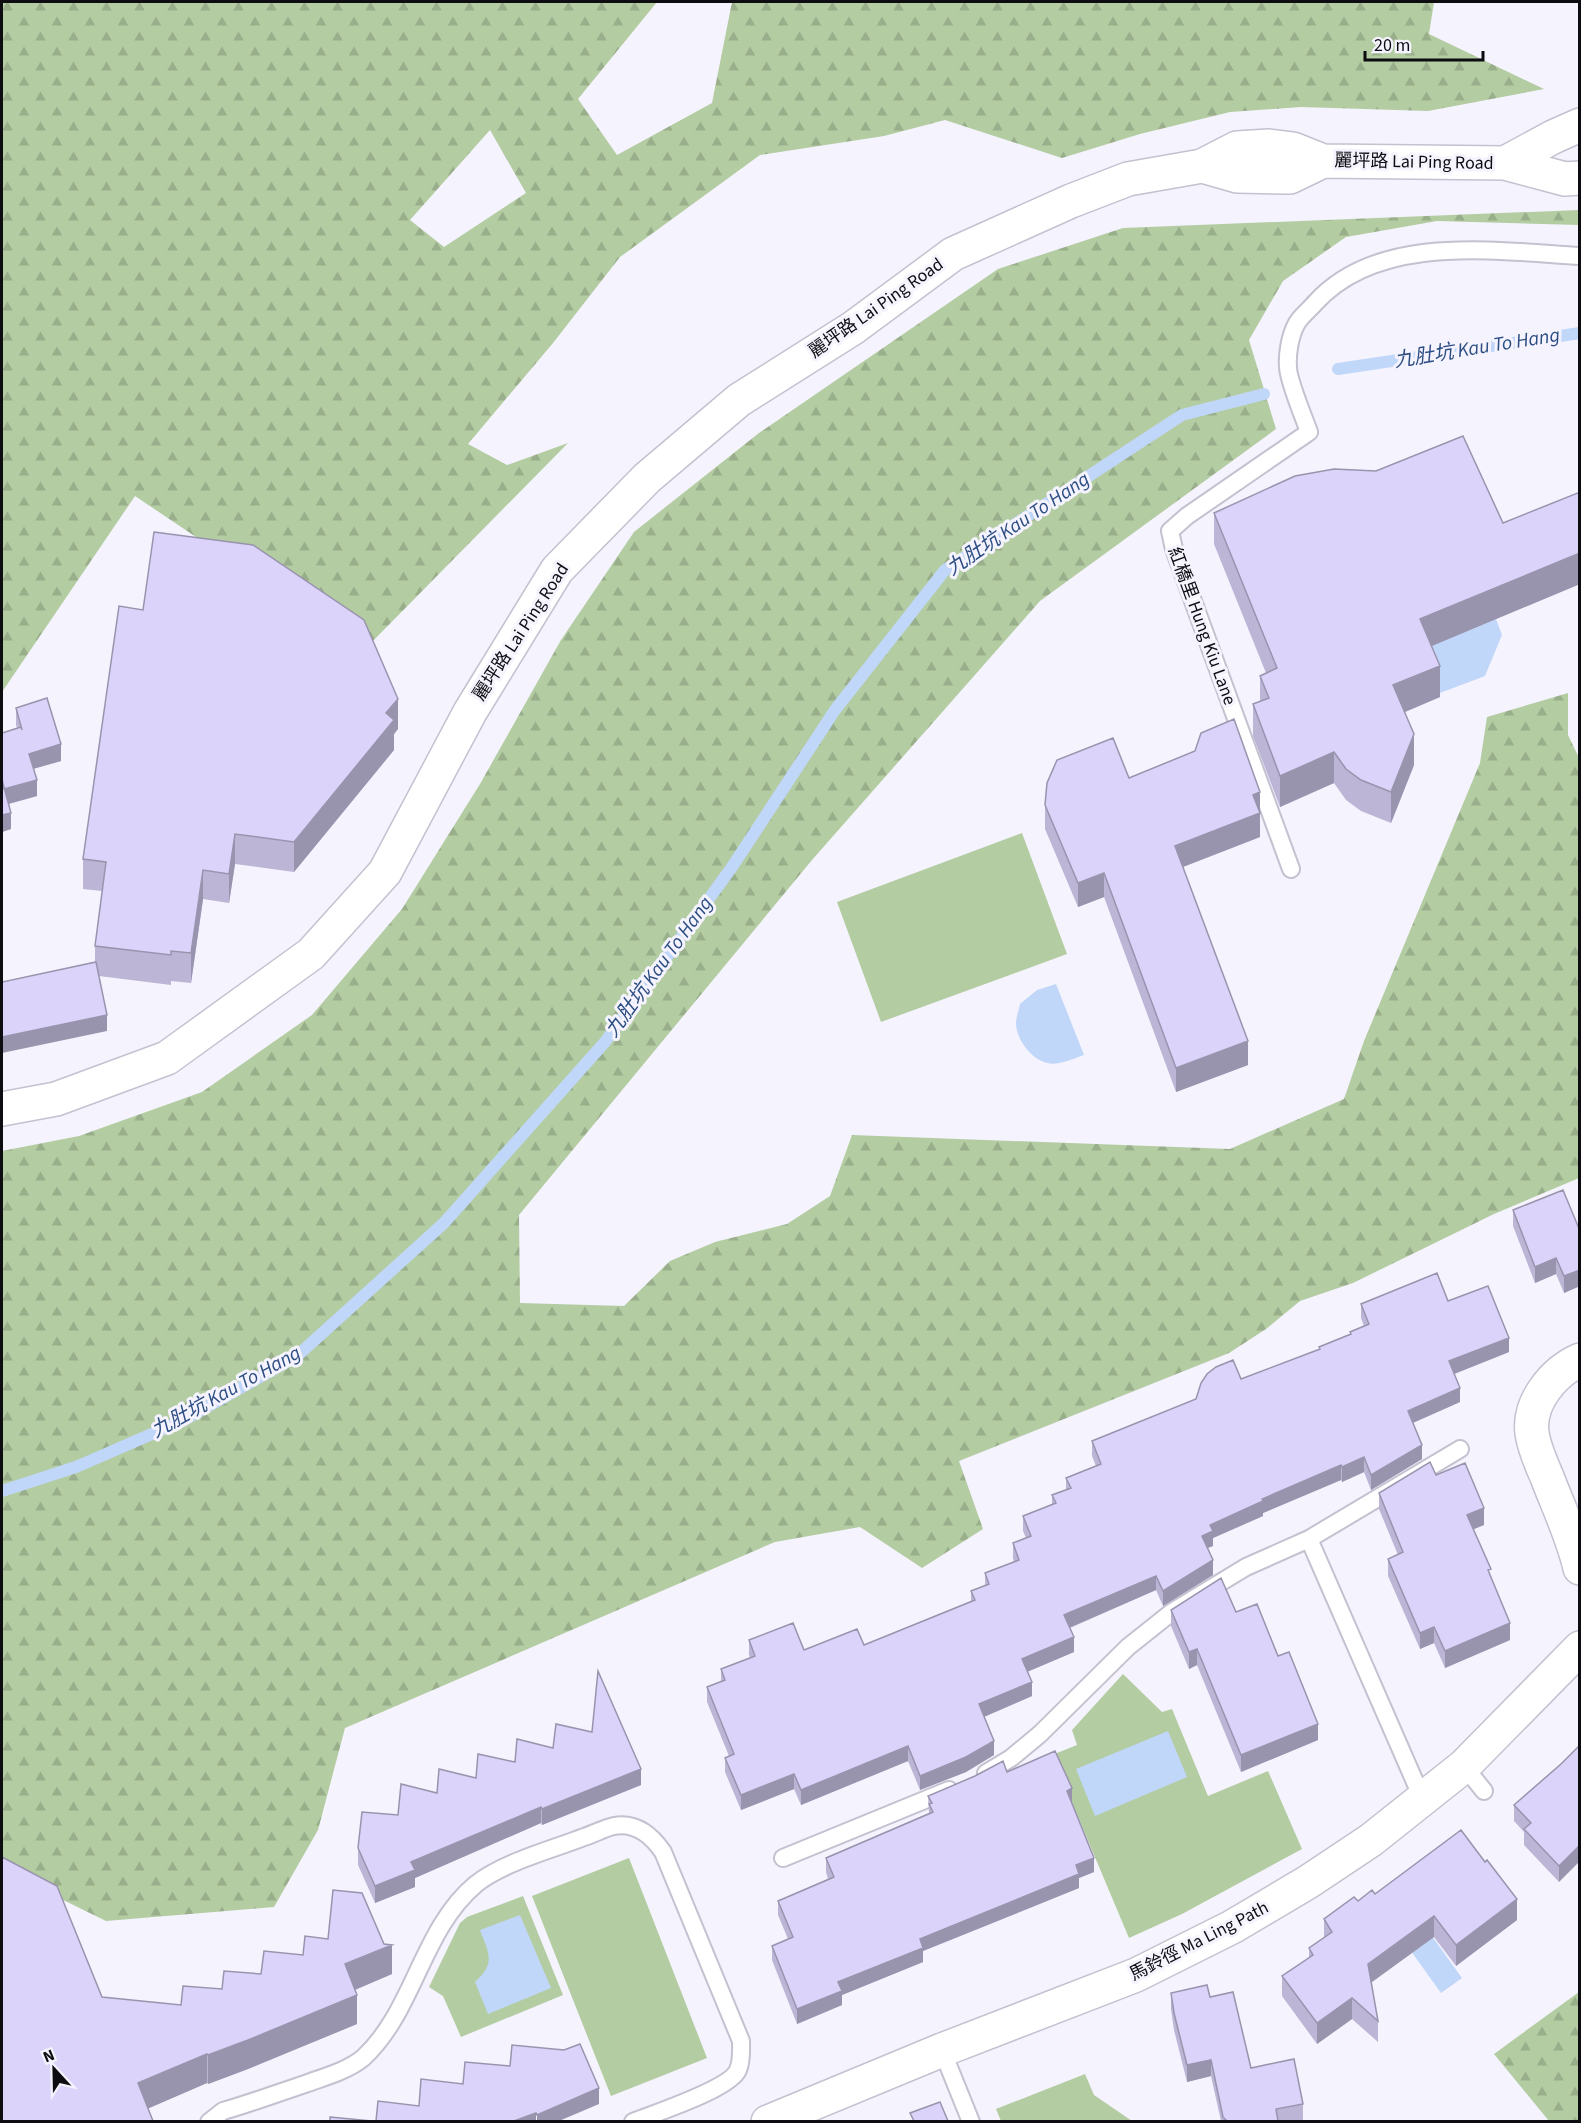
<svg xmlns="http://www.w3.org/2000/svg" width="1581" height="2123" viewBox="0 0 1581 2123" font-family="'Source Sans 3','Noto Sans TC',sans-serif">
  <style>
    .forest { fill: url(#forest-firs); fill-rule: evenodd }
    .garden { fill: #b3cca2 }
    .water { fill: #c1d7f9 }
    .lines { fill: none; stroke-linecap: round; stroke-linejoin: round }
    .stream { stroke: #c1d7f9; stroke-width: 12 }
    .service-casing { stroke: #c4c1d0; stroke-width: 20 }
    .minor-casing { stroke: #c4c1d0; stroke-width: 36 }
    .service { stroke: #fff; stroke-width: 16 }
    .minor { stroke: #fff; stroke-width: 33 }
    .wall { fill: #bcb5d6 }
    .shaded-wall { fill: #9994ae }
    .building { fill: #dbd3f9; stroke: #9994ae; stroke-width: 1.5 }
    .labels { text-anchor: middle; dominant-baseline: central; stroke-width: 6; stroke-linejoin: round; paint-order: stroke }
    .street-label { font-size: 18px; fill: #0d0c11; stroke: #f5f3fd }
    .water-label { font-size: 20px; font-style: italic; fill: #2c4e83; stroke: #f5f3fd }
  </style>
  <defs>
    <pattern id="forest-firs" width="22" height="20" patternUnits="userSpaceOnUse" patternTransform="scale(1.5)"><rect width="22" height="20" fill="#b3cca2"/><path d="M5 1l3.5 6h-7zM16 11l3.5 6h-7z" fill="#99ae8a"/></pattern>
  </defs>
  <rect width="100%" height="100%" fill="#f5f3fd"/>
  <path class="forest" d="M2,2H657L578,99L617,155L712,103L732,2H1434L1429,34L1544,89L1428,111L1301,107L1230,112L1140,134L1062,158L945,120L884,136L760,155L620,257L553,343L468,444L507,465L568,443L364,650L135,496L2,692ZM490,130L526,193L444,247L410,220Z
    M1579,210V225L1437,221L1346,237L1283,281L1249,340L1276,429L1040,601L812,860L519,1215L520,1303L624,1306L670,1261L715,1242L787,1224L830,1196L852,1135L1230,1149L1344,1099L1364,1041L1480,763L1487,717L1568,693V735L1580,760L1579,1178L1494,1214L1353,1283L1300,1301L1266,1329L1229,1353L959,1461L983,1529L922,1568L860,1527L775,1542L345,1728L318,1830L274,1907L106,1921L2,1870V1151L79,1136L202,1092L312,1015L402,909L480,784L561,640L634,532L759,433L998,269L1123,228Z
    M1579,1992V2121H1549L1494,2054Z"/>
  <path class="garden" d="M1022,833L1067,954L881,1022L837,902Z
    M1123,1674L1162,1712L1172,1709L1208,1796L1268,1771L1302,1849L1182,1914L1129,1938L1052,1755L1077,1745L1072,1730Z
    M629,1858L707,2058L611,2096L532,1896Z
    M523,1896L563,1995L461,2037L443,1996L429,1987L460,1923L467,1917Z
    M1085,2074L1094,2095L1132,2121H1001L996,2109Z"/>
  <path class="water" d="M1493,611L1502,635L1485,676L1440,693L1420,639Z
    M1056,984L1084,1055C1073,1059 1058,1066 1047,1063C1031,1059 1016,1039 1016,1023C1016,1017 1019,1010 1020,1004L1037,990Z
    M1168,1731L1187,1777L1095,1816L1076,1769Z
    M1396,1886L1462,1978L1441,1993L1375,1901Z
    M520,1915L551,1988L488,2014L475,1982C496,1963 489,1954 480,1930Z"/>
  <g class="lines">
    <path class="stream" d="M1338,369L1580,333
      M2,1491L76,1467L184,1420L297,1356L444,1223L605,1042L732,867L835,710L945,570L1182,415L1264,394"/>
    <defs>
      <path id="service" d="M1291,869L1174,549L1170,531L1187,516L1309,432C1304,418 1288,380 1288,367C1287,354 1290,335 1297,323C1301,316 1310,309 1315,303C1378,233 1495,251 1580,256
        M1309,1539L1422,1798
        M1464,1766L1484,1791
        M986,1773L1011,1758L1040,1734L1128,1647L1172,1612L1246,1567L1309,1539L1460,1449
        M783,1858L949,1790
        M942,2050L971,2122
        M209,2122L223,2111C251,2103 278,2093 305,2084C324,2077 347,2071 363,2058C415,2010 421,1930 476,1884C504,1862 551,1850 584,1837C594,1834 604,1828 614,1826C636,1822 652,1836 663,1852L741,2041C741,2050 742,2061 738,2070C730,2089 655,2113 633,2122"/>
      <path id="minor" d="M1505,163L1553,137L1580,125
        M1202,166L1237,176L1290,177L1323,161
        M2,1109L56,1099L167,1058L311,954L385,872L470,712L557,570L647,478L739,400L853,328L953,254L1071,201L1128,179L1202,166L1237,148L1269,146L1293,149L1323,161L1505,163L1565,179L1580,178
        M1580,1360C1553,1372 1528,1403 1532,1433C1534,1448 1541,1463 1547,1477C1558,1506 1573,1537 1580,1568
        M768,2122L942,2050L1136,1975L1232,1927L1308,1882L1371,1840L1464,1766L1580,1648"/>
    </defs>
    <use href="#service" class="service-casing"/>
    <use href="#minor" class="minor-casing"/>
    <use href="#service" class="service"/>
    <use href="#minor" class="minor"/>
  </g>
  <path class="wall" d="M1580,492V584L1431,646L1440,697L1405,712L1414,765L1391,823L1361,811L1346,800L1334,783L1280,807L1253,736V704L1260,702V676L1266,673L1214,544V513L1503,523Z
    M16,708L61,761L33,769L37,796L9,804L11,829L2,832V733L17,728L16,725Z
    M398,729L394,734V750L294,872L235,864L229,903L203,899L191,983L171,981V985L99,976L107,1031L95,962V946L102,891L83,889V859Z
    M1129,778L1260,792V837L1183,867L1248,1065L1176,1092L1104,897L1078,907L1045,829V805Z
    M1513,1210L1580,1231V1286L1564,1293L1556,1274L1535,1283L1513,1226Z
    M1448,1301L1509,1352L1454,1374L1460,1402L1413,1423L1422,1459L1371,1490L1364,1472L1342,1482L1341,1480L1263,1513V1516L1213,1538V1546L1207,1548L1213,1575L1163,1606L1156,1590L1070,1628L1074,1652L1027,1672L1032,1696L984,1717L994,1755L966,1772L920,1790L908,1761L801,1805L794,1789L741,1810L725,1772V1758L729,1756L707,1702V1687L721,1682V1669L750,1658L749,1655V1640L804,1650L864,1645L971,1601V1591L985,1586V1573L1014,1562L1013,1558V1543L1026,1538L1023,1531V1516L1052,1504V1495L1066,1490V1478L1096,1466L1092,1456V1441L1196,1399L1241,1379L1319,1350V1347L1350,1334V1332L1364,1326L1361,1318V1304Z
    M1436,1475L1484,1525L1473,1529L1491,1577L1510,1640L1445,1668L1434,1643L1420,1649L1388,1576V1559L1398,1555L1379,1509V1493Z
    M1171,1610L1236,1612L1278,1656L1318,1740L1241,1772L1197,1665L1189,1669L1171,1626Z
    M515,1762L641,1785L542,1825L541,1823L415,1878V1887L375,1903L358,1865V1848L398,1815L437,1793Z
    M1561,1764L1559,1882L1524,1845V1832L1514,1821V1805Z
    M1007,1772L1072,1803L1094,1872L1079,1878V1888L923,1951V1962L842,1995V2005L797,2024L772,1960V1946L788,1939L778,1915V1901L828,1879L826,1872V1858L929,1813L928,1796Z
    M1375,1894L1517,1920L1456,1966L1434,1937L1371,1982L1378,2021V2042L1352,2019L1317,2044L1282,1996V1976L1309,1958V1948L1324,1938V1919L1358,1901Z
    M261,1974H392L355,1990L357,2024L248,2069L208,2084L207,2083L148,2108L102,1997L181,2005Z
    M1171,1993L1210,1997L1251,2068L1303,2104V2121H1221L1211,2076L1187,2082L1174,2030L1171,2009Z"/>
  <path class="shaded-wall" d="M1580,553V584L1420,651V619Z
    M1440,666V697L1393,717V685Z
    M398,699V729L394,734V750L294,872V842L386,713Z
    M1414,734V765L1391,823V792Z
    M61,744V761L29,770V754Z
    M1334,752V783L1280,807V776Z
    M37,780V796L4,805V789Z
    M1260,792V837L1175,870V846L1253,795Z
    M11,813V829L2,832V815Z
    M235,834V864L229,903V874Z
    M203,870V899L191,983V953Z
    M1104,873V897L1078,907V883Z
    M107,1015V1031L2,1053V1037Z
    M1248,1041V1065L1176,1092V1068Z
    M1556,1258V1274L1535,1283V1267Z
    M1580,1270V1286L1564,1293V1276Z
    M1509,1338V1352L1449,1376V1361Z
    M1460,1388V1402L1408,1425V1411Z
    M1422,1445V1459L1371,1490V1475Z
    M1364,1457V1472L1342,1482V1467Z
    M1341,1465V1480L1263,1513V1516L1213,1538V1546L1202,1550V1536L1210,1525L1262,1499Z
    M1484,1508V1525L1467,1532V1515Z
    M1213,1560V1575L1163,1606V1591Z
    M1156,1576V1590L1064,1630V1615Z
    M1510,1623V1640L1445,1668V1651Z
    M1434,1627V1643L1420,1649V1633Z
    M1074,1637V1652L1022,1674V1659Z
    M1197,1649V1665L1189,1669V1652Z
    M1032,1682V1696L979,1719V1704Z
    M1318,1724V1740L1241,1772V1755Z
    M994,1741V1755L966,1772L920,1790V1776Z
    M908,1746V1761L801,1805V1790Z
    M641,1769V1785L542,1825V1809Z
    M794,1774V1789L741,1810V1795Z
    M1072,1788V1803L1067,1791Z
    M541,1807V1823L415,1878V1887L375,1903V1886L411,1862Z
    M1580,1845V1861L1559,1882V1866Z
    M1094,1858V1872L1079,1878V1888L923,1951V1962L842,1995V2005L797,2024V2009L838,1982L920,1939L1076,1865Z
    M1517,1899V1920L1456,1966V1945Z
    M1434,1916V1937L1368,1985V1964Z
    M392,1945V1974L345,1994V1964Z
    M357,1995V2024L248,2069L208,2084V2055Z
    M1352,1998V2019L1317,2044V2023Z
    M207,2054V2083L138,2113V2083Z
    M1211,2060V2076L1187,2082V2065Z
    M599,2088V2104L559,2121H537V2115Z
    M536,2113V2121H514Z"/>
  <path class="building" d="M1463,436L1503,523L1580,492V553L1420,619L1440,666L1393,685L1414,734L1391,792L1361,780L1346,769L1334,752L1280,776L1253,704L1269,698L1260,676L1277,668L1214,513L1295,476L1334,469L1376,471Z
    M154,532L253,545L364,620L398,699L386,713L394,720L294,842L235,834L229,874L203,870L191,953L171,951V955L95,946L106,862L83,859L119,606L143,610Z
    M47,698L61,744L29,754L37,780L4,789L2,779V733L21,727L22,730L16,708Z
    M1234,719L1260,792L1253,795L1260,813L1175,846L1248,1041L1176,1068L1104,873L1078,883L1045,805L1047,783L1057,760L1113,738L1129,778L1195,751L1201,733Z
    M2,780L11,813L2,815Z
    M96,962L107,1015L2,1037V982Z
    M1563,1190L1580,1231V1270L1564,1276L1556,1258L1535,1267L1513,1210Z
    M1437,1273L1448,1301L1488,1286L1509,1338L1449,1361L1460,1388L1408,1411L1422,1445L1371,1475L1364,1457L1342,1467L1341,1465L1262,1499L1263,1501L1210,1525L1213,1531L1202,1536L1213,1560L1163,1591L1156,1576L1064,1615L1074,1637L1022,1659L1032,1682L979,1704L994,1741L966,1757L920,1776L908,1746L801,1790L794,1774L741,1795L725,1758L734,1754L707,1687L725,1680L721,1669L755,1656L749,1640L793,1623L804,1650L857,1629L864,1645L975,1600L971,1591L989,1584L985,1573L1019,1560L1013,1543L1031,1536L1023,1516L1056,1503L1052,1495L1071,1488L1066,1478L1101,1464L1092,1441L1196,1399L1201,1383L1207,1374L1216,1367L1233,1360L1241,1379L1320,1349L1319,1347L1351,1334L1350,1332L1369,1324L1361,1304Z
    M1430,1462L1436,1475L1465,1463L1484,1508L1467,1515L1491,1569L1488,1570L1510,1623L1445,1651L1434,1627L1420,1633L1388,1559L1403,1552L1379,1493Z
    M1221,1578L1236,1612L1257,1604L1278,1656L1289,1652L1318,1724L1241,1755L1197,1649L1189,1652L1171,1610Z
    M598,1671L641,1769L542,1809L541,1807L411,1862L415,1870L375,1886L358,1848L362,1812L398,1815L401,1784L437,1793L439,1769L476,1778L478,1754L515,1762L517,1739L553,1748L556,1724L592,1732Z
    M1580,1745V1845L1559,1866L1524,1829L1531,1823L1514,1805L1561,1764Z
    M1055,1751L1072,1788L1067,1791L1094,1858L1076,1865L1079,1874L920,1939L923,1948L838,1982L842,1991L797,2009L772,1946L793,1937L778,1901L834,1877L826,1858L933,1812L929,1804L932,1803L928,1796L975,1776L1003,1761L1007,1772Z
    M1461,1830L1485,1862L1487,1860L1517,1899L1456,1945L1434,1916L1368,1964L1378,2021L1352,1998L1317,2023L1282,1976L1313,1955L1309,1948L1332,1932L1324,1919L1354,1897L1358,1901L1372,1890L1375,1894Z
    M2,1857L57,1886L102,1997L181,2005L183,1986L222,1989L224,1971L261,1974L264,1951L303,1955L305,1936L328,1939L333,1890L362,1893L384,1944L392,1945L345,1964L357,1995L248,2040L208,2055L207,2054L138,2083L153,2121H2Z
    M1207,1985L1210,1997L1233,1992L1251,2068L1294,2059L1303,2104L1276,2109L1278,2121H1227L1223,2117L1211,2060L1187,2065L1174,2013L1171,1993Z
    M580,2044L599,2088L537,2115L536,2113L514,2121H376L378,2101L419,2106L421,2079L463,2084L465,2062L510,2066L512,2045L564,2050Z
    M940,2102L948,2121H914L910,2113Z
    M330,2117L372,2121H330Z"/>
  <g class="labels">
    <g class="street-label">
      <text transform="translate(1414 162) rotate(1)">麗坪路 Lai Ping Road</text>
      <text transform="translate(876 308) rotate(-35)">麗坪路 Lai Ping Road</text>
      <text transform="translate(1202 626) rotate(70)">紅橋里 Hung Kiu Lane</text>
      <text transform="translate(521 632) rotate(-57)">麗坪路 Lai Ping Road</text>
      <text transform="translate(1199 1941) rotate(-27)">馬鈴徑 Ma Ling Path</text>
    </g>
    <g class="water-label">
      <text transform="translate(1477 348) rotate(-9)">九肚坑 Kau To Hang</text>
      <text transform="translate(1018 524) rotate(-34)">九肚坑 Kau To Hang</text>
      <text transform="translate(659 967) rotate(-54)">九肚坑 Kau To Hang</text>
      <text transform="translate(226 1392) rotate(-29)">九肚坑 Kau To Hang</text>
    </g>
  </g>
  <rect width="1581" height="2123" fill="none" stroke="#0d0c11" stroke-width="6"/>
  <g transform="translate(54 2069) rotate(338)" stroke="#f5f3fd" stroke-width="4.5" paint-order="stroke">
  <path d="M0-4.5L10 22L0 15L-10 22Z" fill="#0d0c11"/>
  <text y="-9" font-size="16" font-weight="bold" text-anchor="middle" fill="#0d0c11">N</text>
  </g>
  <path d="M1365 51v9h118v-9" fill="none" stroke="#0d0c11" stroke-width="3"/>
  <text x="1374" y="51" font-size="18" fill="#0d0c11" stroke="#f5f3fd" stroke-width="4.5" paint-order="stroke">20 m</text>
</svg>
